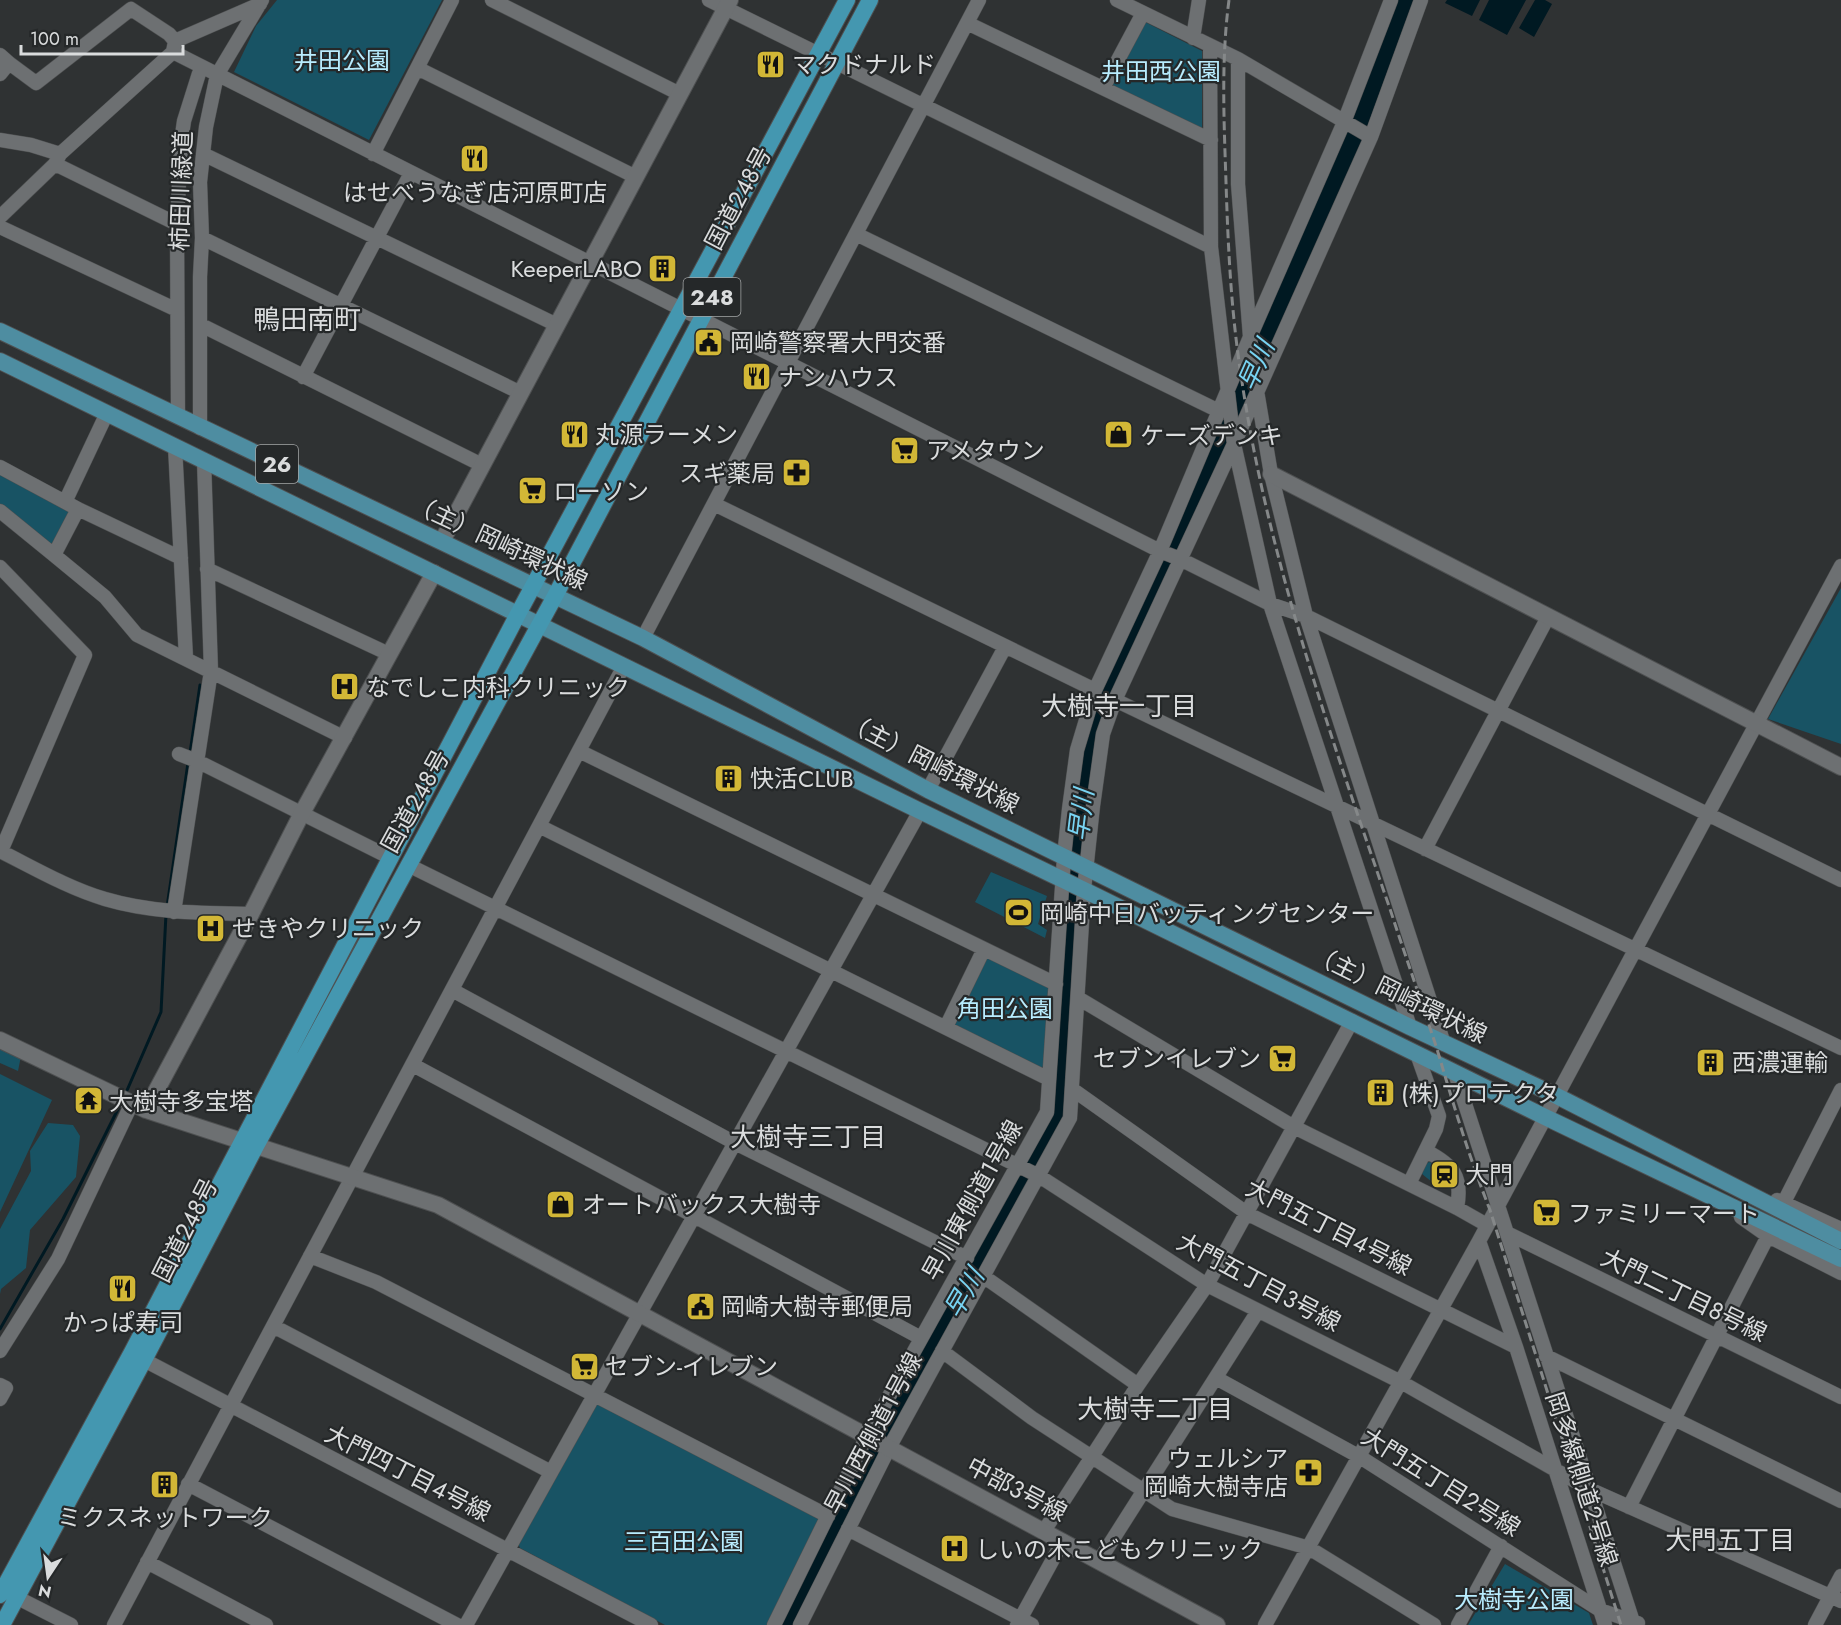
<svg xmlns="http://www.w3.org/2000/svg" width="1841" height="1625" viewBox="0 0 1841 1625" font-family="Jost,'Noto Sans JP',sans-serif">
  <style>
    .green { fill: #185364 }
    .water { fill: #001922 }
    .lines { fill: none; stroke-linecap: round; stroke-linejoin: round }
    .stream { stroke: #001922; stroke-width: 3 }
    .river { stroke: #001922; stroke-width: 20 }
    .minor-casing { stroke: #4e5051; stroke-width: 15 }
    .tertiary-casing { stroke: #4e5051; stroke-width: 18 }
    .primary-casing { stroke: #4e5051; stroke-width: 18 }
    .trunk-casing { stroke: #4e5051; stroke-width: 18 }
    .minor { stroke: #6d7072; stroke-width: 14 }
    .tertiary { stroke: #6d7072; stroke-width: 16 }
    .primary { stroke: #4e8da1; stroke-width: 16 }
    .trunk { stroke: #4497b0; stroke-width: 16 }
    .rail { stroke: #858889; stroke-width: 3; stroke-dasharray: 9 4.5; stroke-linecap: butt }
    .labels { text-anchor: middle; dominant-baseline: central; stroke-width: 4.5; stroke-linejoin: round; paint-order: stroke }
    .shield { fill: #252829; stroke: #a4a6a7; stroke-width: 1.5 }
    .shield-label { font-size: 22px; font-weight: bold; fill: #dadcdd }
    .park-label { font-size: 24px; fill: #b8ecfe; stroke: #252829 }
    .poi-label { font-size: 24px; fill: #dadcdd; stroke: #252829; text-anchor: start }
    .street-label { font-size: 24px; fill: #dadcdd; stroke: #252829 }
    .water-label { font-size: 26px; font-style: italic; fill: #78d4f3; stroke: #252829 }
    .neighbourhood-label { font-size: 26px; fill: #dadcdd; stroke: #252829 }
    .quarter-label { font-size: 27px; fill: #dadcdd; stroke: #252829 }
  </style>
  <rect width="100%" height="100%" fill="#2f3233"/>
  <path class="green" d="M277,0H442L369,140L234,72L256,26Z
    M1145,22L1202,51V130L1110,86Z
    M0,470L71,509L53,546L0,504Z
    M1841,588V744L1768,719Z
    M991,872L1047,896L1038,924L1047,930L1045,938L975,902Z
    M988,957L1047,986L1049,991L1044,1066L1040,1068L953,1025L983,958Z
    M0,1046L21,1056L18,1071L0,1063Z
    M0,1074L52,1100L0,1212Z
    M48,1123L73,1125L80,1136L76,1177L30,1230L26,1268L1,1289L0,1294V1229L31,1171L30,1151Z
    M1429,1162C1446,1165 1447,1175 1454,1189C1441,1189 1431,1182 1421,1173L1426,1164Z
    M599,1403L818,1517L820,1522L768,1625H665L520,1548L518,1543L594,1405Z
    M1505,1564L1589,1613L1593,1625H1468Z"/>
  <path class="water" d="M1447,0H1480L1472,16L1445,3Z
    M1489,0H1526L1507,35L1479,20Z
    M1535,0H1545L1552,4L1534,37L1519,28Z"/>
  <g class="lines">
    <path class="stream" d="M190,753L200,685
      M167,907L188,763
      M125,1095L161,1012L166,914
      M0,1329L63,1219L121,1103"/>
    <path class="river" d="M787,1625L885,1431L1060,1123L1079,810L1086,760L1101,693L1246,389L1360,122L1403,0"/>
    <defs>
      <path id="minor" d="M492,0L680,94
        M709,0L1211,247
        M1117,0L1238,59L1371,137
        M967,23L1211,140
        M1193,38L1199,0
        M175,41L260,4
        M1210,46L1211,247L1234,444L1270,604L1410,1027
        M0,55L9,63L0,74
        M1238,59V184L1250,337L1257,391L1271,474L1306,616L1444,1044
        M9,63L36,83L131,9L169,34L175,41L173,52
        M417,68L636,177
        M1103,88L1143,13
        M0,140L31,145L60,154
        M203,154L557,325
        M373,154L452,0
        M55,164L177,224
        M0,217L55,164L60,154L173,52L1160,551L1180,559L1270,604L1306,616L1841,880
        M0,227L177,310
        M856,234L1219,411
        M202,238L521,393
        M201,325L482,465
        M303,377L411,173
        M178,416L177,224L181,142L184,121L201,67
        M200,428V277L202,238L200,182L206,127L217,75L262,0
        M175,446L186,658
        M0,467L78,509L54,555L0,511
        M65,502L107,413
        M714,504L1095,690
        M78,509L181,558
        M54,555L105,597L137,635L345,738
        M0,567L85,655L1,851
        M207,569L389,654
        M643,638L979,0
        M1115,700L1841,1048
        M579,751L1056,984
        M179,754L197,761L391,858
        M928,790L1005,647
        M539,826L1049,1079
        M1425,849L1548,617
        M0,851C34,868 68,888 105,899C152,913 202,913 251,914
        M408,865L1039,1176L1207,1285L1401,1382L1589,1489L1841,1601
        M174,912L211,671L204,460
        M452,990L735,1143L967,1258
        M1078,998L1294,1127L1457,1208L1487,1225
        M946,1027L984,949
        M413,1065L921,1338
        M1455,1073L1634,1625
        M1072,1089L1248,1214L1516,1347
        M1426,1151C1453,1165 1463,1176 1457,1208
        M1409,1184L1436,1129L1439,1116L1417,1054
        M1777,1200L1841,1229
        M1784,1202L1841,1090
        M1741,1217L1768,1236L1841,1273
        M1507,1233L1841,1397
        M1479,1241L1516,1347L1605,1625
        M310,1256L376,1282L828,1516
        M983,1276L1138,1385
        M273,1326L551,1472
        M0,1351L58,1259L132,1103
        M942,1351L1032,1418L1172,1509L1309,1548L1434,1625
        M1546,1356L1841,1501
        M144,1360L651,1625
        M1216,1378L1360,1457L1600,1610L1638,1623
        M0,1385L6,1388L0,1399
        M188,1484L457,1625
        M1629,1507L1768,1236
        M848,1529L1032,1625
        M1044,1531L1138,1385L1207,1285L1352,1021
        M1099,1561L1258,1311
        M147,1562L266,1625
        M10,1594L71,1625
        M114,1625L624,666
        M466,1625L920,811
        M774,1625L867,1436L1047,1112L1064,857L1069,809L1077,750L1095,690L1160,551L1250,337L1344,122L1391,0
        M800,1625L889,1448L1070,1118L1084,890L1093,806L1103,734L1115,700L1234,444L1371,137L1421,0
        M1017,1625L1063,1541
        M1265,1625L1479,1241L1841,566
        M1458,1625L1501,1546
        M1815,1625L1841,1576"/>
      <path id="tertiary" d="M1271,474L1841,767
        M442,541L730,0
        M0,1040L146,1110L438,1205L1217,1625
        M146,1110L251,914L302,813L434,573"/>
      <path id="primary" d="M0,331L643,638L928,790L1410,1027L1557,1096L1841,1241
        M0,361L920,811L1084,890L1545,1117L1841,1259"/>
      <path id="trunk" d="M0,1595L132,1352L518,614L847,0
        M2,1625L144,1360L256,1146L555,596L870,0"/>
    </defs>
    <use href="#minor" class="minor-casing"/>
    <use href="#tertiary" class="tertiary-casing"/>
    <use href="#primary" class="primary-casing"/>
    <use href="#trunk" class="trunk-casing"/>
    <use href="#minor" class="minor"/>
    <use href="#tertiary" class="tertiary"/>
    <use href="#primary" class="primary"/>
    <use href="#trunk" class="trunk"/>
    <path class="rail" d="M1229,0C1221,60 1224,121 1226,182C1228,246 1231,311 1241,375C1267,556 1332,740 1391,912C1406,958 1422,1003 1437,1049C1453,1103 1469,1157 1490,1210L1621,1625"/>
  </g>
  <defs>
    <symbol id="restaurant-square" viewBox="-11 -11 22 22"><rect x="-9" y="-9" width="18" height="18" rx="4" fill="#d2b736" stroke="#252829"/><path d="M-5-6h1v4h1v-4h1v4h1v-4h1v5L-1.5 .5V6h-2V.5L-5-1ZM5-6V6H3V1.5H1.5Q1.5-4 5-6Z" fill="#111"/></symbol>
    <symbol id="building-square" viewBox="-11 -11 22 22"><rect x="-9" y="-9" width="18" height="18" rx="4" fill="#d2b736" stroke="#252829"/><path d="M-4-6H4V6H1V3H-1V6H-4ZM-2.5-4.3h1.7v1.8h-1.7ZM.8-4.3h1.7v1.8H.8ZM-2.5-1h1.7V.8h-1.7ZM.8-1h1.7V.8H.8Z" fill="#111"/></symbol>
    <symbol id="civic-square" viewBox="-11 -11 22 22"><rect x="-9" y="-9" width="18" height="18" rx="4" fill="#d2b736" stroke="#252829"/><path d="M-.6-6.5H3V-4.5H.6V-3L4-1V1h2V6H-6V1h2V-1L-.6-3ZM-1.2 2.5V6h2.4V2.5Z" fill="#111"/></symbol>
    <symbol id="shop-square" viewBox="-11 -11 22 22"><rect x="-9" y="-9" width="18" height="18" rx="4" fill="#d2b736" stroke="#252829"/><path d="M-5-2.5h2.3a2.7 3.5 0 0 1 5.4 0H5L5.5 6h-11ZM-1.5-2.5h3a1.5 2.3 0 0 0-3 0Z" fill="#111"/></symbol>
    <symbol id="supermarket-square" viewBox="-11 -11 22 22"><rect x="-9" y="-9" width="18" height="18" rx="4" fill="#d2b736" stroke="#252829"/><path d="M-6-5.5h2.5l.6 2H6L4.5 2H-2.5L-4.4-4H-6ZM-1.5 3.2a1.3 1.3 0 1 0 .1 0ZM3 3.2a1.3 1.3 0 1 0 .1 0Z" fill="#111"/></symbol>
    <symbol id="pharmacy-square" viewBox="-11 -11 22 22"><rect x="-9" y="-9" width="18" height="18" rx="4" fill="#d2b736" stroke="#252829"/><path d="M-2-6h4v4h4v4h-4v4h-4v-4h-4v-4h4Z" fill="#111"/></symbol>
    <symbol id="hospital-square" viewBox="-11 -11 22 22"><rect x="-9" y="-9" width="18" height="18" rx="4" fill="#d2b736" stroke="#252829"/><path d="M-5-5h3v3.5h4V-5h3V5h-3V1.5h-4V5h-3Z" fill="#111"/></symbol>
    <symbol id="stadium-square" viewBox="-11 -11 22 22"><rect x="-9" y="-9" width="18" height="18" rx="4" fill="#d2b736" stroke="#252829"/><path d="M0-5a6.5 5 0 1 0 0 10a6.5 5 0 1 0 0-10ZM-3.5-1.8h7v3.6h-7Z" fill="#111"/></symbol>
    <symbol id="temple-square" viewBox="-11 -11 22 22"><rect x="-9" y="-9" width="18" height="18" rx="4" fill="#d2b736" stroke="#252829"/><path d="M0-6L5-2H3V0L6.5 2.5H4V6H1.5V3h-3V6H-4V2.5H-6.5L-3 0V-2H-5Z" fill="#111"/></symbol>
    <symbol id="station-square" viewBox="-11 -11 22 22"><rect x="-9" y="-9" width="18" height="18" rx="4" fill="#d2b736" stroke="#252829"/><path d="M-3-6H3Q5-6 5-4V2Q5 4 3 4L4.5 6H3L1.5 4h-3L-3 6H-4.5L-3 4Q-5 4-5 2V-4Q-5-6-3-6ZM-3.5-4v3h7v-3ZM-3.5 1v1.5H-2V1ZM2 1v1.5H3.5V1Z" fill="#111"/></symbol>
  </defs>
  <g fill-rule="evenodd">
    <use href="#restaurant-square" x="754" y="48" width="33" height="33"/>
    <use href="#restaurant-square" x="458" y="142" width="33" height="33"/>
    <use href="#building-square" x="646" y="252" width="33" height="33"/>
    <use href="#civic-square" x="692" y="326" width="33" height="33"/>
    <use href="#restaurant-square" x="740" y="360" width="33" height="33"/>
    <use href="#restaurant-square" x="558" y="418" width="33" height="33"/>
    <use href="#shop-square" x="1102" y="418" width="33" height="33"/>
    <use href="#supermarket-square" x="888" y="434" width="33" height="33"/>
    <use href="#pharmacy-square" x="780" y="456" width="33" height="33"/>
    <use href="#supermarket-square" x="516" y="474" width="33" height="33"/>
    <use href="#hospital-square" x="328" y="670" width="33" height="33"/>
    <use href="#building-square" x="712" y="762" width="33" height="33"/>
    <use href="#stadium-square" x="1002" y="896" width="33" height="33"/>
    <use href="#hospital-square" x="194" y="912" width="33" height="33"/>
    <use href="#supermarket-square" x="1266" y="1042" width="33" height="33"/>
    <use href="#building-square" x="1694" y="1046" width="33" height="33"/>
    <use href="#building-square" x="1364" y="1076" width="33" height="33"/>
    <use href="#temple-square" x="72" y="1084" width="33" height="33"/>
    <use href="#station-square" x="1428" y="1158" width="33" height="33"/>
    <use href="#shop-square" x="544" y="1188" width="33" height="33"/>
    <use href="#supermarket-square" x="1530" y="1196" width="33" height="33"/>
    <use href="#restaurant-square" x="106" y="1272" width="33" height="33"/>
    <use href="#civic-square" x="684" y="1290" width="33" height="33"/>
    <use href="#supermarket-square" x="568" y="1350" width="33" height="33"/>
    <use href="#pharmacy-square" x="1292" y="1456" width="33" height="33"/>
    <use href="#building-square" x="148" y="1468" width="33" height="33"/>
    <use href="#hospital-square" x="938" y="1532" width="33" height="33"/>
  </g>
  <g class="labels">
    <g class="shield">
      <rect x="683.5" y="278" width="57" height="38" rx="4.5"/>
      <rect x="256" y="445" width="42" height="38" rx="4.5"/>
    </g>
    <g class="shield-label">
      <text x="712" y="297">248</text>
      <text x="277" y="464">26</text>
    </g>
    <g class="park-label">
      <text x="342" y="60">井田公園</text>
      <text x="1161" y="71">井田西公園</text>
      <text x="1005" y="1008">角田公園</text>
      <text x="684" y="1541">三百田公園</text>
      <text x="1514" y="1599">大樹寺公園</text>
    </g>
    <g class="poi-label">
      <text x="792" y="64">マクドナルド</text>
      <text x="475" y="192" text-anchor="middle">はせべうなぎ店河原町店</text>
      <text x="642" y="268" text-anchor="end">KeeperLABO</text>
      <text x="730" y="342">岡崎警察署大門交番</text>
      <text x="778" y="377">ナンハウス</text>
      <text x="595" y="434">丸源ラーメン</text>
      <text x="1140" y="435">ケーズデンキ</text>
      <text x="926" y="450">アメタウン</text>
      <text x="775" y="473" text-anchor="end">スギ薬局</text>
      <text x="553" y="491">ローソン</text>
      <text x="366" y="687">なでしこ内科クリニック</text>
      <text x="750" y="778">快活CLUB</text>
      <text x="1040" y="913">岡崎中日バッティングセンター</text>
      <text x="232" y="928">せきやクリニック</text>
      <text x="1261" y="1058" text-anchor="end">セブンイレブン</text>
      <text x="1732" y="1062">西濃運輸</text>
      <text x="1401" y="1093">(株)プロテクタ</text>
      <text x="109" y="1101">大樹寺多宝塔</text>
      <text x="1465" y="1174">大門</text>
      <text x="582" y="1204">オートバックス大樹寺</text>
      <text x="1568" y="1213">ファミリーマート</text>
      <text x="721" y="1306">岡崎大樹寺郵便局</text>
      <text x="123" y="1322" text-anchor="middle">かっぱ寿司</text>
      <text x="605" y="1366">セブン-イレブン</text>
      <text x="1288" y="1458" text-anchor="end">ウェルシア<tspan x="1288" dy="28">岡崎大樹寺店</tspan></text>
      <text x="165" y="1517" text-anchor="middle">ミクスネットワーク</text>
      <text x="975" y="1549">しいの木こどもクリニック</text>
    </g>
    <g class="street-label">
      <text transform="translate(181 191) rotate(-88)">柿田川緑道</text>
      <text transform="translate(738 198) rotate(-62)">国道248号</text>
      <text transform="translate(499 542) rotate(25)">（主）岡崎環状線</text>
      <text transform="translate(932 763) rotate(27)">（主）岡崎環状線</text>
      <text transform="translate(415 801) rotate(-61)">国道248号</text>
      <text transform="translate(1399 994) rotate(26)">（主）岡崎環状線</text>
      <text transform="translate(972 1200) rotate(-61)">早川東側道1号線</text>
      <text transform="translate(1329 1227) rotate(27)">大門五丁目4号線</text>
      <text transform="translate(185 1230) rotate(-63)">国道248号</text>
      <text transform="translate(1259 1282) rotate(28)">大門五丁目3号線</text>
      <text transform="translate(1684 1295) rotate(26)">大門二丁目8号線</text>
      <text transform="translate(873 1433) rotate(-62)">早川西側道1号線</text>
      <text transform="translate(408 1473) rotate(27)">大門四丁目4号線</text>
      <text transform="translate(1582 1479) rotate(72)">岡多線側道2号線</text>
      <text transform="translate(1441 1482) rotate(32)">大門五丁目2号線</text>
      <text transform="translate(1017 1489) rotate(28)">中部3号線</text>
    </g>
    <g class="water-label">
      <text transform="translate(1256 365) rotate(-66)">早川</text>
      <text transform="translate(1081 815) rotate(-83)">早川</text>
      <text transform="translate(964 1293) rotate(-60)">早川</text>
    </g>
    <g class="neighbourhood-label">
      <text x="1119" y="706">大樹寺一丁目</text>
      <text x="808" y="1137">大樹寺三丁目</text>
      <text x="1155" y="1409">大樹寺二丁目</text>
      <text x="1730" y="1540">大門五丁目</text>
    </g>
    <g class="quarter-label">
      <text x="307" y="319">鴨田南町</text>
    </g>
  </g>
  <g transform="translate(48 1577) rotate(193)" stroke="#252829" stroke-width="4.5" paint-order="stroke">
  <path d="M0-4.5L10 22L0 15L-10 22Z" fill="#dadcdd"/>
  <text y="-9" font-size="16" font-weight="bold" text-anchor="middle" fill="#dadcdd">N</text>
  </g>
  <path d="M21 45v9h162v-9" fill="none" stroke="#dadcdd" stroke-width="3"/>
  <text x="30" y="45" font-size="18" fill="#dadcdd" stroke="#252829" stroke-width="4.5" paint-order="stroke">100 m</text>
</svg>
